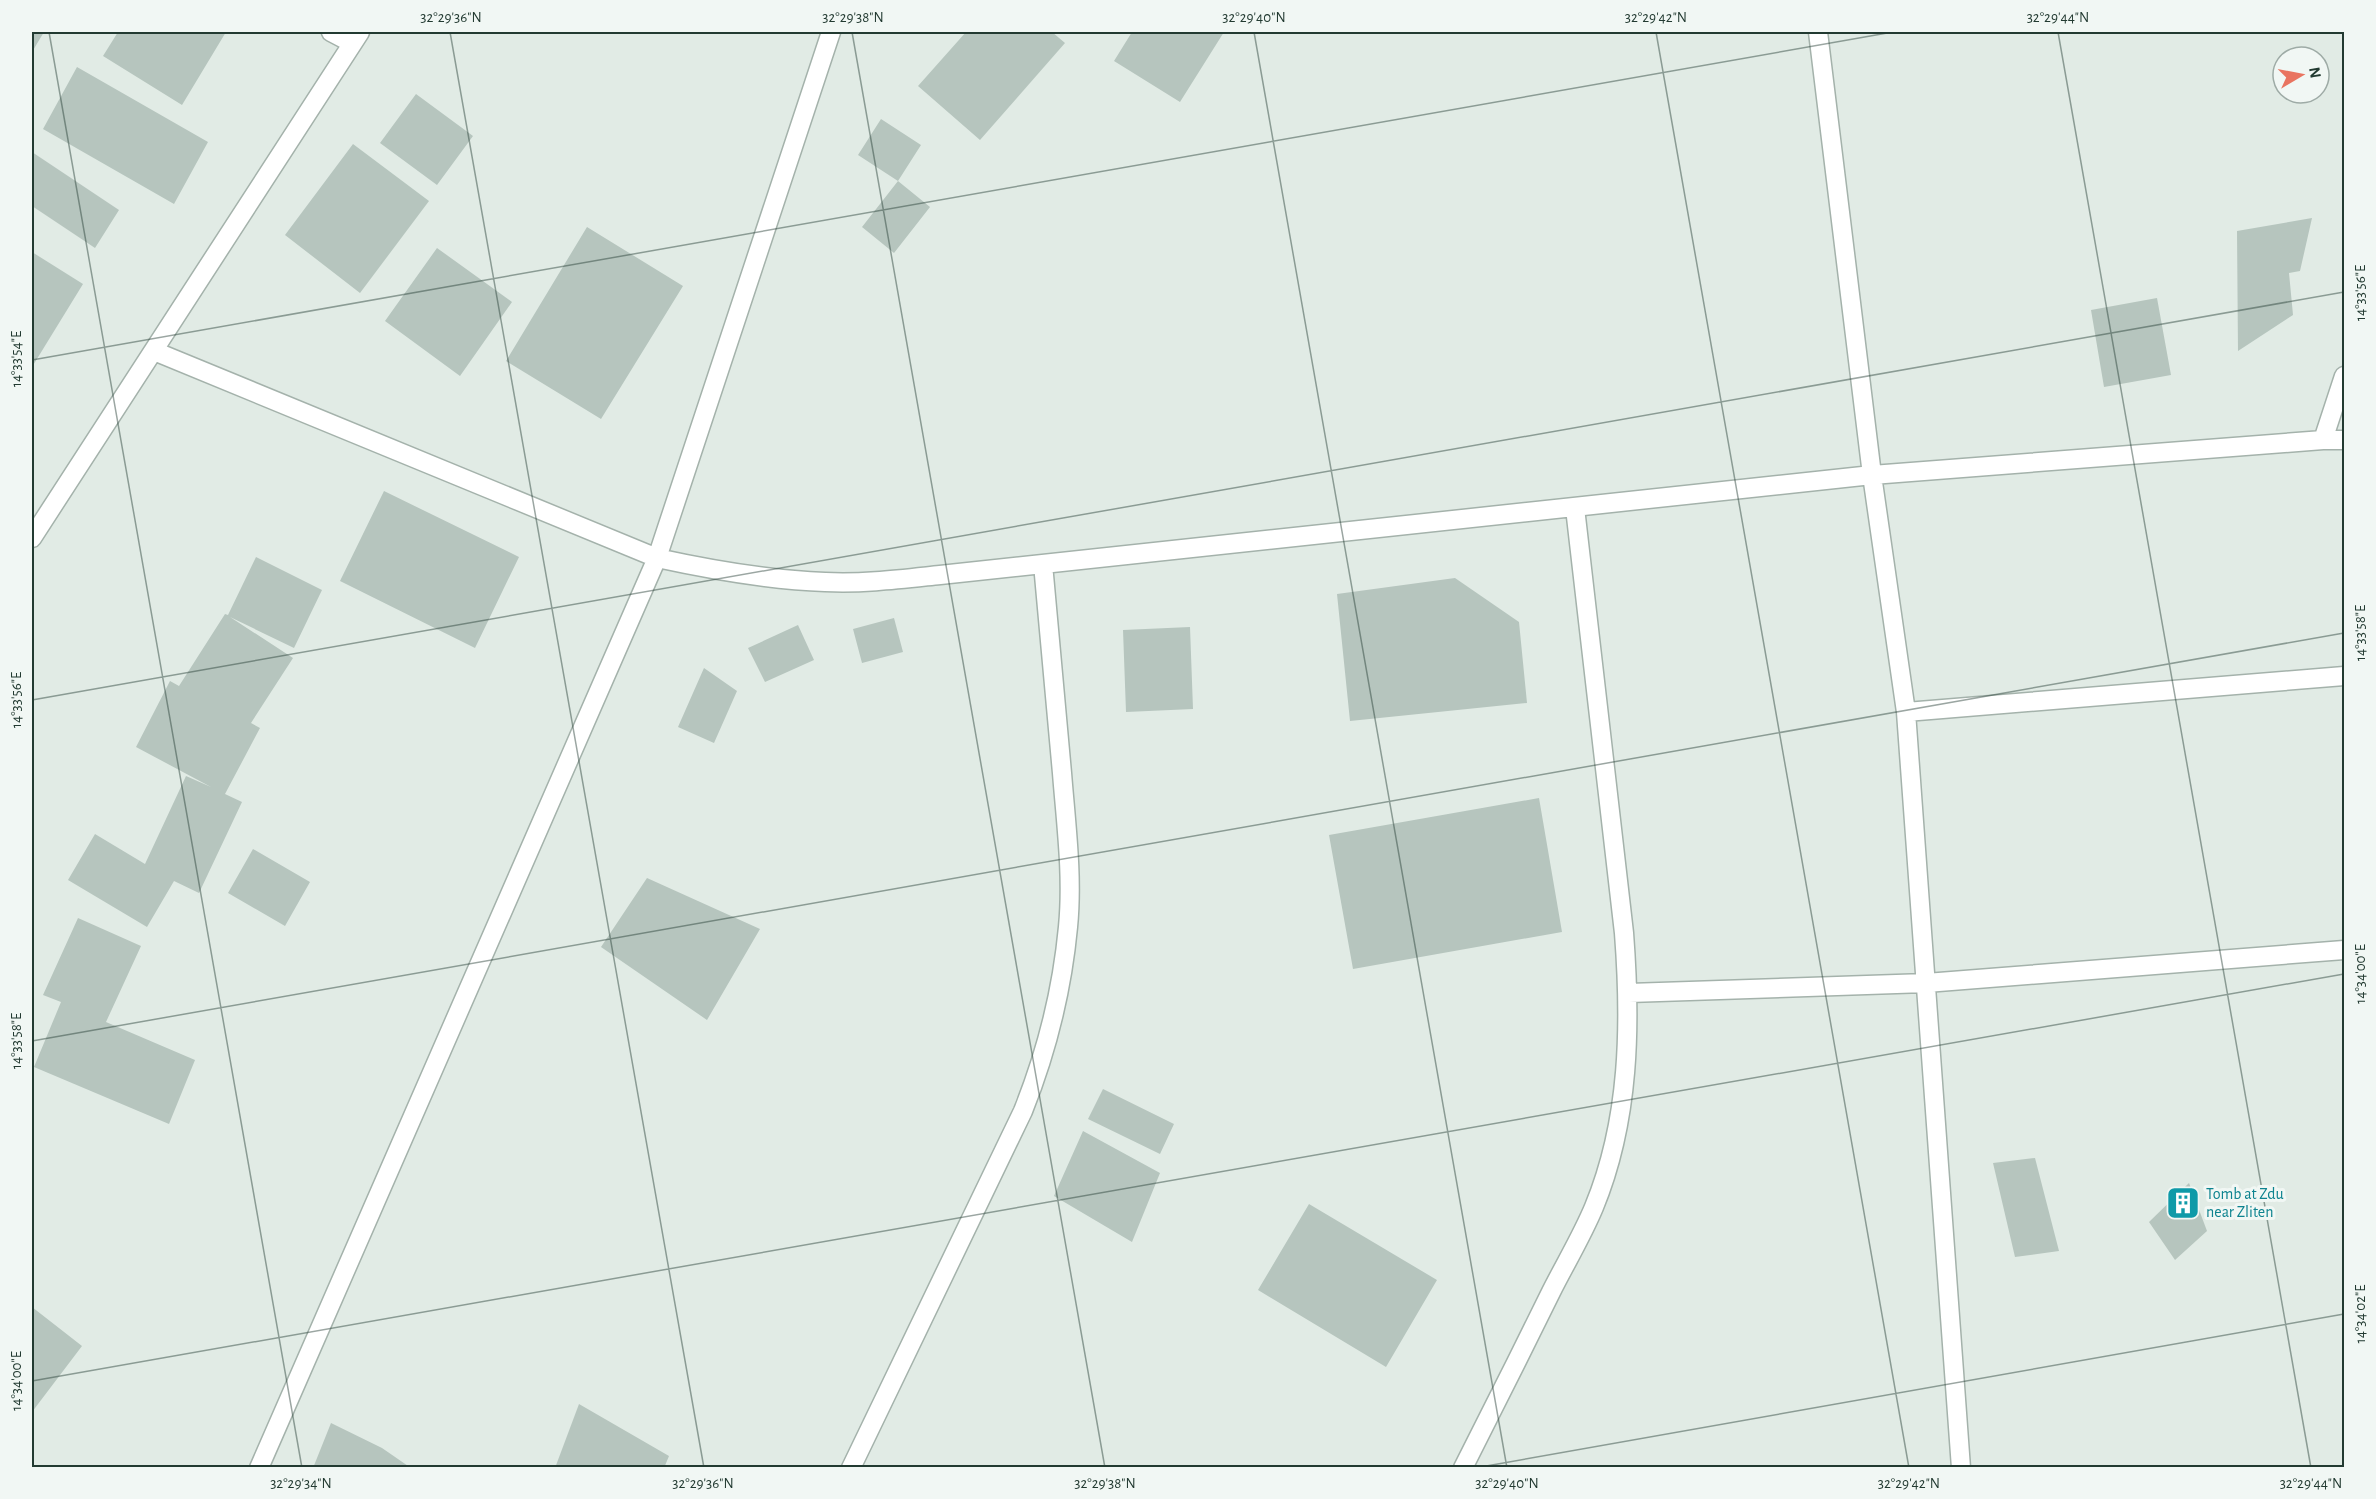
<svg xmlns="http://www.w3.org/2000/svg" width="2376" height="1499" viewBox="0 0 2376 1499" font-family="'Alegreya Sans',sans-serif">
  <style>
    .building { fill: #b6c5be }
    .lines { fill: none; stroke-linecap: round; stroke-linejoin: round }
    .minor-casing { stroke: #a4b2ab; stroke-width: 21 }
    .minor { stroke: #fff; stroke-width: 18 }
    .ticks { fill: none; stroke: #223a31; stroke-width: 1.5; stroke-opacity: 0.45 }
    .labels { text-anchor: middle; dominant-baseline: central; stroke-width: 6; stroke-linejoin: round; paint-order: stroke }
    .culture-label { font-size: 16px; fill: #0d838f; stroke: #f1f7f4; text-anchor: start }
    .neatline { fill: none; stroke: #223a31; stroke-width: 2 }
    .ticks-label { font-size: 15px; text-anchor: middle; fill: #223a31 }
  </style>
  <rect width="100%" height="100%" fill="#e1ebe5"/>
  <path class="building" d="M32,32H44L32,52Z
    M118,32H226L182,105L103,56Z
    M966,32H1052L1065,43L980,140L918,86Z
    M1132,32H1224L1180,102L1114,61Z
    M77,67L208,142L174,204L43,129Z
    M416,94L473,136L437,185L380,143Z
    M881,119L921,145L898,181L930,207L894,253L862,227L898,181L858,155Z
    M353,144L429,201L360,293L285,235Z
    M32,152L119,210L95,248L32,206Z
    M2312,218L2300,271L2289,273L2293,315L2238,351L2237,231Z
    M587,227L683,286L601,419L506,361Z
    M437,248L512,302L460,376L385,321Z
    M32,252L83,284L32,367Z
    M2157,298L2171,375L2104,387L2091,310Z
    M384,491L519,557L475,648L340,581Z
    M256,557L322,590L294,648L230,617L293,658L251,723L260,728L225,794L242,802L199,893L174,881L147,927L68,880L95,834L145,864L186,776L211,787L136,747L170,681L179,686L225,614L228,615Z
    M1455,578L1519,622L1527,703L1350,721L1337,594Z
    M894,618L903,652L862,663L853,629Z
    M798,625L814,660L765,682L748,648Z
    M1190,627L1193,709L1126,712L1123,630Z
    M704,668L737,691L714,743L678,727Z
    M1539,798L1562,932L1353,969L1329,835Z
    M253,849L310,882L285,926L228,893Z
    M647,878L760,929L707,1020L601,947Z
    M78,918L141,946L106,1022L195,1060L169,1124L34,1067L61,1002L43,995Z
    M1103,1089L1174,1124L1160,1154L1088,1119Z
    M1083,1131L1160,1173L1132,1242L1054,1196Z
    M2035,1158L2059,1251L2015,1257L1993,1163Z
    M2189,1183L2207,1231L2175,1260L2149,1222Z
    M1309,1204L1437,1280L1386,1367L1258,1290Z
    M32,1307L82,1346L32,1412Z
    M579,1404L669,1456L664,1468H555Z
    M331,1423L382,1448L411,1468H313Z"/>
  <g class="lines">
    <defs>
      <path id="minor" d="M331,32L352,43
        M1818,32L1872,475L1906,712L1961,1468
        M154,351L657,558C712,570 768,580 825,582C863,584 902,579 940,575L1872,475L2323,440H2344
        M2323,440L2344,376
        M32,538L360,32
        M1906,712L2344,676
        M1629,993L1926,983L2344,950
        M259,1468L657,558L831,32
        M851,1468L1023,1111C1047,1051 1062,991 1068,927C1073,876 1066,824 1062,773C1056,703 1049,634 1043,564
        M1463,1468C1493,1409 1522,1351 1551,1292C1565,1264 1582,1236 1594,1207C1630,1120 1631,1024 1624,933L1575,508"/>
    </defs>
    <use href="#minor" class="minor-casing"/>
    <use href="#minor" class="minor"/>
  </g>
  <path class="ticks" d="M49,32L302,1468M450,32L704,1468M852,32L1105,1468M1254,32L1507,1468M1656,32L1909,1468M2058,32L2311,1468M32,360L1893,32M32,700L2344,292M32,1041L2344,633M32,1381L2344,974M1475,1468L2344,1314"/>
  <defs>
    <symbol id="building-square" viewBox="-11 -11 22 22"><rect x="-9" y="-9" width="18" height="18" rx="4" fill="#0f9aa8" stroke="#f1f7f4"/><path d="M-4-6H4V6H1V3H-1V6H-4ZM-2.5-4.3h1.7v1.8h-1.7ZM.8-4.3h1.7v1.8H.8ZM-2.5-1h1.7V.8h-1.7ZM.8-1h1.7V.8H.8Z" fill="#fff"/></symbol>
  </defs>
  <g fill-rule="evenodd">
    <use href="#building-square" x="2164" y="1184" width="38" height="38"/>
  </g>
  <g class="labels">
    <g class="culture-label">
      <text x="2206" y="1194">Tomb at Zdu<tspan x="2206" dy="18">near Zliten</tspan></text>
    </g>
  </g>
  <rect width="2376" height="1499" fill="none" stroke="#f1f7f4" stroke-width="66"/>
  <g transform="translate(2301 75) rotate(80)"><circle r="28" fill="#f1f7f4" stroke="#9eaba6" stroke-width="1.5"/>
  <path d="M0-4.5L10 22L0 15L-10 22Z" fill="#e97460"/>
  <text y="-9" font-size="16" font-weight="bold" text-anchor="middle" fill="#223a31">N</text>
  </g>
  <rect x="33" y="33" width="2310" height="1433" class="neatline"/>
  <g class="ticks-label">
    <text x="451" y="22">32°29'36"N</text>
    <text x="853" y="22">32°29'38"N</text>
    <text x="1254" y="22">32°29'40"N</text>
    <text x="1656" y="22">32°29'42"N</text>
    <text x="2058" y="22">32°29'44"N</text>
    <text transform="translate(2360 293) rotate(-90)" y="5">14°33'56"E</text>
    <text transform="translate(16 359) rotate(-90)" y="5">14°33'54"E</text>
    <text transform="translate(2360 633) rotate(-90)" y="5">14°33'58"E</text>
    <text transform="translate(16 700) rotate(-90)" y="5">14°33'56"E</text>
    <text transform="translate(2360 974) rotate(-90)" y="5">14°34'00"E</text>
    <text transform="translate(16 1041) rotate(-90)" y="5">14°33'58"E</text>
    <text transform="translate(2360 1314) rotate(-90)" y="5">14°34'02"E</text>
    <text transform="translate(16 1381) rotate(-90)" y="5">14°34'00"E</text>
    <text x="301" y="1488">32°29'34"N</text>
    <text x="703" y="1488">32°29'36"N</text>
    <text x="1105" y="1488">32°29'38"N</text>
    <text x="1507" y="1488">32°29'40"N</text>
    <text x="1909" y="1488">32°29'42"N</text>
    <text x="2311" y="1488">32°29'44"N</text>
  </g>
</svg>
